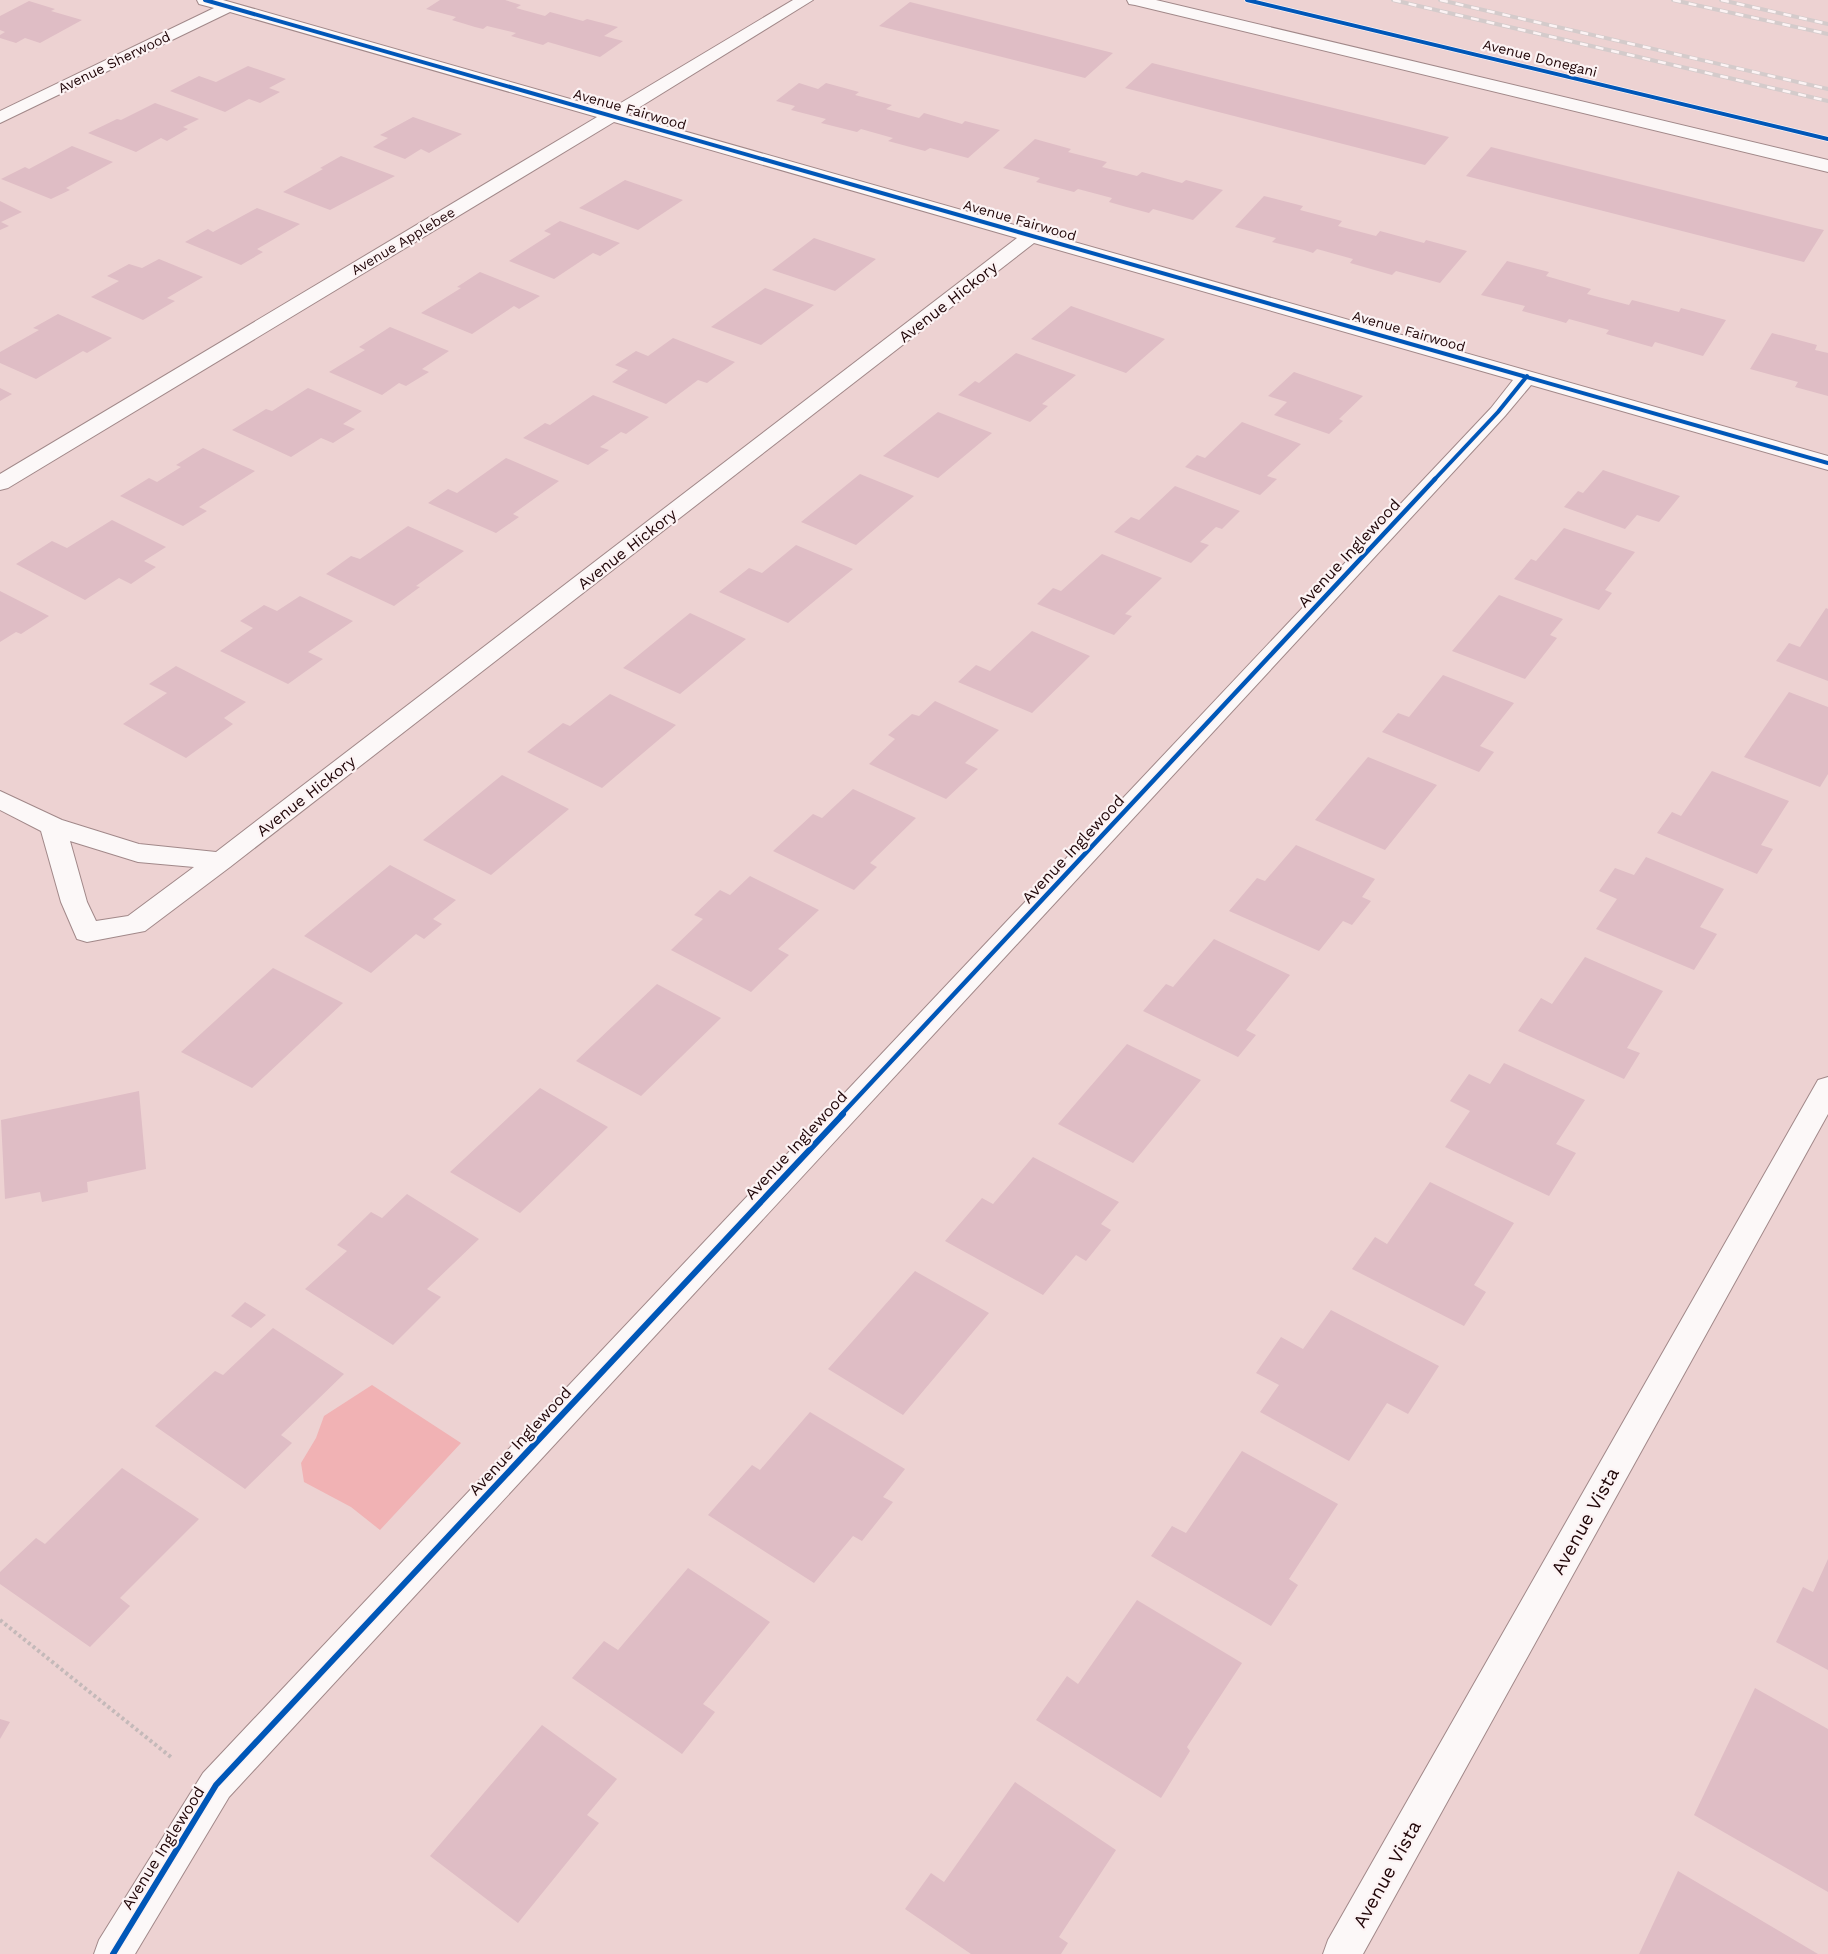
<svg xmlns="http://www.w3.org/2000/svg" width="1828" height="1954" viewBox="0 0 1828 1954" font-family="'Work Sans',sans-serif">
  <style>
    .green { fill: #f1b2b4 }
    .building { fill: #dfbdc5 }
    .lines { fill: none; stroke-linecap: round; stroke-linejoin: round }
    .minor-casing { stroke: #a18889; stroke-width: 2 }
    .path { stroke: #c4b9b9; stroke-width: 4; stroke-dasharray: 3 3; stroke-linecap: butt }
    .minor { fill: #fcf8f8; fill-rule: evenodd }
    .rail-casing { stroke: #d4cbcb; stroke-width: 4 }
    .rail { stroke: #fcf3f4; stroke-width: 2.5; stroke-dasharray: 8; stroke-linecap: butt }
    .cycleway-far2-casing { stroke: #fcf3f4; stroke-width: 5.5 }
    .cycleway-far1-casing { stroke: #fcf3f4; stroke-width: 8 }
    .cycleway-casing { stroke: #fcf3f4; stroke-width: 9 }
    .cycleway-far2 { stroke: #0057b8; stroke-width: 4 }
    .cycleway-far1 { stroke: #0057b8; stroke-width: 4.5 }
    .cycleway { stroke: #0057b8; stroke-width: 6 }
    .labels { text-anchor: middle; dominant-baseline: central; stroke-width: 4.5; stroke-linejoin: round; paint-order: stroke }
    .far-street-label { font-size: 14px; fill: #1f0507; stroke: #fcf3f4 }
    .street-label { font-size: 16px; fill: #1f0507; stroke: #fcf3f4 }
    .near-street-label { font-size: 19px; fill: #1f0507; stroke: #fcf3f4 }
  </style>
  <rect width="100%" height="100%" fill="#edd2d2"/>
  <path class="green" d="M372,1385L461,1443L380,1530L351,1507L304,1482L301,1463L316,1438L324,1416Z"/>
  <path class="building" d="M440,0H505L521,5L516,8L545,16L550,12L583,21L587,19L618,27L604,36L623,41L600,57L548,42L543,45L511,36L516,33L487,26L483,29L475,27L452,20L456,17L426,9Z
    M29,1L55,9L51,11L82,20L40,43L25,38L16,43L0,38V35L5,32L0,30V16Z
    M910,2L1002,25L1113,53L1085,78L879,26Z
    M1152,63L1406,126L1449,137L1425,165L1125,88Z
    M248,66L286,79L269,88L280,92L260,103L249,99L225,112L170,91L199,76L216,82Z
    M799,83L818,89L826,83L859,92L855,95L892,105L886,109L919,118L924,113L962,124L965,121L1000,130L968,158L930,148L925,151L888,141L893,138L861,129L857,132L821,123L826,119L791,110L795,106L776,101Z
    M155,103L199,119L183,127L188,129L167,141L161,138L136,152L88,133L117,119L121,120Z
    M413,117L462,134L429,153L421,149L405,159L373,147L388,138L380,135Z
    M1035,139L1071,149L1068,152L1107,162L1102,167L1137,176L1142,172L1182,183L1186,180L1223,190L1193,220L1153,209L1149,213L1123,206L1109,202L1112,198L1078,189L1074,192L1036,182L1040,178L1003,168Z
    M72,146L113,162L66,188L70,190L51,199L1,179L25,167L29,169Z
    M1491,147L1815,228L1824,230L1804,262L1466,176Z
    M341,156L395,176L330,210L283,192L323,169L320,168Z
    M625,180L683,200L638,230L579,208Z
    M1264,196L1303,206L1300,210L1342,221L1338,226L1376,236L1380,231L1424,243L1426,240L1467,251L1440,283L1396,271L1392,275L1350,263L1353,259L1317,249L1313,253L1304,250L1272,242L1276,238L1235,227Z
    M0,201L22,212L1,222L9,226L0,230Z
    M257,208L300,224L257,249L263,252L241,265L185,242L208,229L213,232Z
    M560,221L620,243L600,256L593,253L554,279L509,261L551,234L544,231Z
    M814,238L876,259L835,291L772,270Z
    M159,259L203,277L167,298L175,301L143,320L91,297L119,281L107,276L129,264L142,268Z
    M1507,261L1549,272L1546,276L1591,289L1587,294L1629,305L1632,300L1679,312L1681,308L1726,320L1703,356L1655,342L1652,347L1606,334L1609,330L1569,319L1566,323L1556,320L1522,311L1525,306L1481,295Z
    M480,272L540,296L519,309L514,306L472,334L421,313L461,288L457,287Z
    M765,288L814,305L761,345L711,327Z
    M1071,306L1165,339L1126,373L1031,339Z
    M58,314L112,338L87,353L83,351L36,379L0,363V352L39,330L33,328Z
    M390,327L449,351L422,369L429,372L406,386L399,383L382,395L329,372L365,350L359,347Z
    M1772,333L1817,345L1815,350L1828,353V396L1795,387L1798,382L1750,369Z
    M673,338L735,362L707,383L698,380L666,404L612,382L628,370L615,365L636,351L648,356Z
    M1016,353L1076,375L1042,404L1048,406L1030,422L958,395L975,381L979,383Z
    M1294,372L1363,396L1339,419L1343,421L1329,434L1274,415L1287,402L1268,396Z
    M0,388L12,394L0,401Z
    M308,388L362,411L343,424L355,429L333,443L321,438L291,457L232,430L266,409L272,411Z
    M593,395L649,417L626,434L621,432L600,447L609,450L588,465L523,438L545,423L550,425Z
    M938,412L992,433L938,478L883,456Z
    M1242,422L1301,444L1267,476L1277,479L1260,495L1185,467L1197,455L1205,458Z
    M203,448L255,471L199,507L207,511L183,526L120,496L149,478L157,482L181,467L176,465Z
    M506,458L559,481L513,514L519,517L496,533L428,503L448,489L457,493Z
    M1603,470L1680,496L1659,522L1637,515L1625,529L1564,507L1578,491L1583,493Z
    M860,474L914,496L856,545L801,522Z
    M1175,486L1240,511L1222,529L1216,527L1200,542L1209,545L1191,563L1114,532L1131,517L1139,520Z
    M112,520L166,547L144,561L156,567L131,584L119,578L85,600L16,564L52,541L67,548Z
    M408,526L464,551L416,586L420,587L394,606L326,574L351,556L360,559Z
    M1564,528L1635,552L1605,590L1612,593L1599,610L1514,579L1531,559L1536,561Z
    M796,545L853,569L788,623L719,592L749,568L762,573Z
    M1102,554L1162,578L1125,614L1132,616L1114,635L1037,604L1053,588L1061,591Z
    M0,591L49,616L21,634L16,632L0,642Z
    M1499,595L1563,619L1550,635L1557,638L1525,679L1452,651Z
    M300,596L353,621L308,652L323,659L288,684L220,651L253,628L240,621L264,605L277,611Z
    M1826,608L1828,609V681L1776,661L1789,643L1800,647Z
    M690,613L746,639L680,694L623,668Z
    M1032,631L1090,656L1032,713L958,682L976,665L990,671Z
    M176,666L246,702L224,718L233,724L186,758L123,724L167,693L149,684Z
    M1443,675L1514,703L1480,746L1494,752L1479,772L1382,732L1398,713L1409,717Z
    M1789,692L1828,707V774L1820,787L1744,757Z
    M610,694L676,725L602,788L527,752L563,723L570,726Z
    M935,701L999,730L965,763L978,769L946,799L869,764L895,739L888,735L912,714L919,716Z
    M1368,757L1437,785L1385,850L1315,820Z
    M1712,771L1789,801L1761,845L1773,849L1757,874L1657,833L1672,812L1681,816Z
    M502,775L569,809L491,875L423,840Z
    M853,789L916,818L870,863L877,867L854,890L773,851L813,814L822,818Z
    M1296,845L1375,879L1362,897L1371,901L1352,925L1343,921L1319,951L1229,911L1257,878L1265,881Z
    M1646,857L1724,889L1700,927L1717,934L1694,970L1596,929L1617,899L1599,891L1615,868L1634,875Z
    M390,865L456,900L433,919L442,924L424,939L416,934L371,973L304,936Z
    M750,876L819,910L778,949L789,955L751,992L671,950L703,919L694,915L720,890L730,895Z
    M1214,939L1290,975L1246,1030L1256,1035L1238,1057L1143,1011L1166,984L1173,987Z
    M1585,957L1663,991L1627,1048L1640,1053L1624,1079L1518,1031L1541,998L1552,1004Z
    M273,968L343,1003L252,1088L181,1052Z
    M657,984L721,1018L641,1096L576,1061Z
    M1127,1044L1201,1080L1133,1163L1058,1124Z
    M1504,1063L1585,1100L1556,1144L1576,1153L1549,1196L1445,1147L1470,1111L1450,1101L1469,1074L1490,1084Z
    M540,1088L608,1127L520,1213L450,1172Z
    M139,1091L146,1169L87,1182L88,1192L42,1202L40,1192L5,1199L1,1120Z
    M1033,1157L1119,1202L1101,1224L1111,1230L1086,1261L1076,1255L1043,1295L945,1241L982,1198L993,1204Z
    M1430,1182L1514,1223L1474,1285L1486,1292L1464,1326L1352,1269L1375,1237L1387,1244Z
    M407,1194L479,1239L427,1289L441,1297L393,1345L305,1289L347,1251L337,1245L371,1212L382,1218Z
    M915,1271L989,1313L903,1415L828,1369Z
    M245,1302L266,1315L251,1328L231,1316Z
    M1331,1310L1439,1366L1408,1414L1387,1403L1349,1461L1260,1412L1279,1385L1256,1373L1281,1337L1303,1349Z
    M273,1328L344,1374L281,1435L292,1443L245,1489L155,1426L215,1371L223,1375Z
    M810,1412L905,1469L883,1497L893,1502L862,1541L853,1536L814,1583L708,1515L752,1465L760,1470Z
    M1242,1451L1338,1504L1289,1579L1298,1585L1271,1626L1151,1556L1172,1526L1186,1533Z
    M122,1468L199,1519L120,1598L130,1606L90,1647L0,1584V1572L36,1538L45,1544Z
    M1828,1559V1670L1776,1642L1803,1587L1813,1592Z
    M688,1568L770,1622L703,1704L715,1712L682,1754L572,1678L604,1641L618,1650Z
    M1137,1600L1242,1663L1187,1747L1190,1751L1161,1798L1036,1720L1067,1676L1078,1684Z
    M1755,1688L1828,1729V1892L1694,1815Z
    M0,1719L10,1722L0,1739Z
    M542,1725L617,1779L587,1815L599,1823L518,1923L430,1856Z
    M1015,1782L1116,1850L1059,1937L1068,1943L1061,1954H971L905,1909L931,1873L944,1882Z
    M1678,1871L1818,1954H1639Z"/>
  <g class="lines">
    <defs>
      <path id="minor" d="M197,0H223L609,110L793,0H813L627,115L1828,456V470L1531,385L1505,416L229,1797L135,1954H94L99,1940L203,1773L1491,408L1513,380L1034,243L230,867L145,931L87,942L77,939L61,902L41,831L0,810V791L62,820L139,844L216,852L1017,238L614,122L8,488L0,490V474L597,117L230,12L0,123V111L214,8L199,4ZM70,841L138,862L194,867L128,916L96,921L87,902Z
        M1127,0H1156L1828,160V172L1135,5L1129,4Z
        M1828,1077V1114L1363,1954H1323L1328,1940L1818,1080Z"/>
    </defs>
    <use href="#minor" class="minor-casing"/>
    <path class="path" d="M0,1620L172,1758"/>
    <use href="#minor" class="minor"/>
    <defs>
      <path id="rail" d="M1393,0L1828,101
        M1440,0L1828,89
        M1673,0L1828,34
        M1721,0L1828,24"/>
    </defs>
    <use href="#rail" class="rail-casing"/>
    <use href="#rail" class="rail"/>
    <defs>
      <path id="cycleway-far2" d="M205,0L1828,463
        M1247,0L1828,139
        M1434,480L1498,412L1527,376"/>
      <path id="cycleway-far1" d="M841,1115L1435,479"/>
      <path id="cycleway" d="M113,1954L216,1785L843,1114"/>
    </defs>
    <use href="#cycleway-far2" class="cycleway-far2-casing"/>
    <use href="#cycleway-far1" class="cycleway-far1-casing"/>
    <use href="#cycleway" class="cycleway-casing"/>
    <use href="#cycleway-far2" class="cycleway-far2"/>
    <use href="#cycleway-far1" class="cycleway-far1"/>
    <use href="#cycleway" class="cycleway"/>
  </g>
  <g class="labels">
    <g class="far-street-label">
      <text transform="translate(1540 58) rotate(14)">Avenue Donegani</text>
      <text transform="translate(114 62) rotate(-26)">Avenue Sherwood</text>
      <text transform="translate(630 109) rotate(16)">Avenue Fairwood</text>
      <text transform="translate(1020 220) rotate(16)">Avenue Fairwood</text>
      <text transform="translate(403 241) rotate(-31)">Avenue Applebee</text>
      <text transform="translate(1409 331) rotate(16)">Avenue Fairwood</text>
    </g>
    <g class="street-label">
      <text transform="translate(948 302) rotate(-38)">Avenue Hickory</text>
      <text transform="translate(627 549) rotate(-38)">Avenue Hickory</text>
      <text transform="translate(1349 553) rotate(-47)">Avenue Inglewood</text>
      <text transform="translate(306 796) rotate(-38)">Avenue Hickory</text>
      <text transform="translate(1073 849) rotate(-47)">Avenue Inglewood</text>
      <text transform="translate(796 1145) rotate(-47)">Avenue Inglewood</text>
      <text transform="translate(520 1441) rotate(-47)">Avenue Inglewood</text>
      <text transform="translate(163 1848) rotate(-58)">Avenue Inglewood</text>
    </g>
    <g class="near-street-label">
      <text transform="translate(1585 1521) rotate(-61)">Avenue Vista</text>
      <text transform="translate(1387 1874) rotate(-61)">Avenue Vista</text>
    </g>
  </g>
</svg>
